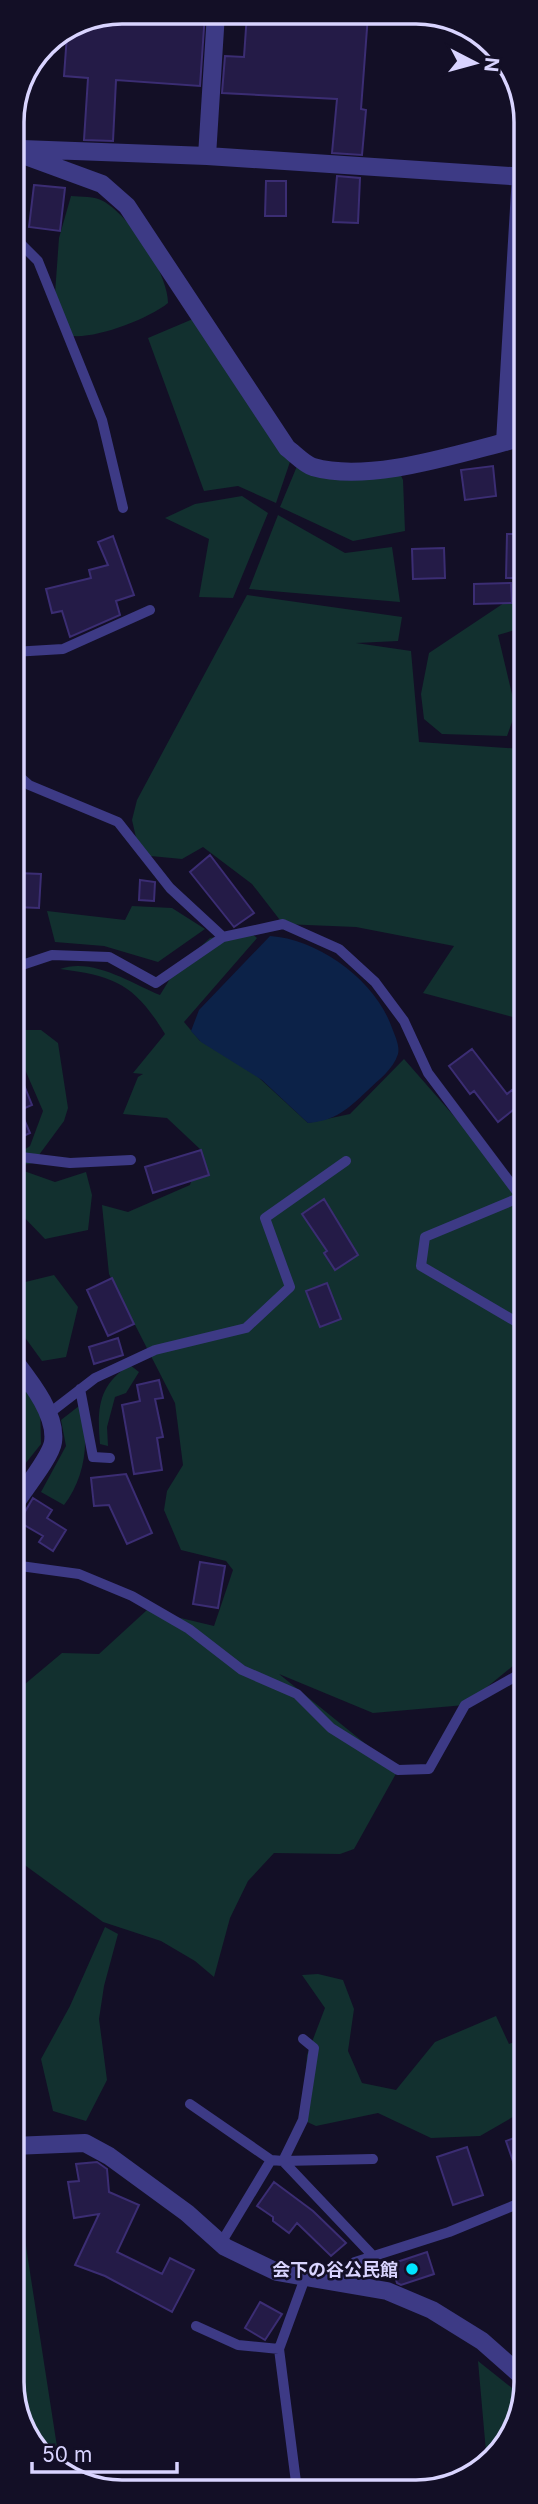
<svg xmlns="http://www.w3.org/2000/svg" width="538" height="2504" viewBox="0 0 538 2504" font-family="Inter,'Noto Sans JP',sans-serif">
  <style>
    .green { fill: #12302f }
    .water { fill: #0c2248 }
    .building { fill: #241b47; stroke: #3b2d73; stroke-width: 2 }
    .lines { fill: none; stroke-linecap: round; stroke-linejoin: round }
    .lane { stroke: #3d3a85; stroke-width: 10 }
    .street { stroke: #3d3a85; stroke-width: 18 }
    .poi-dot { fill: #00e5ff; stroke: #130f26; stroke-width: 2.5 }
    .labels { text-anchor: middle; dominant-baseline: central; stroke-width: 5; stroke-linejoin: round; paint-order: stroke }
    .poi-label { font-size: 18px; font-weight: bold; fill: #d9d4ff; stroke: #130f26; text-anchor: end }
    .rim { fill: none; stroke: #d9d4ff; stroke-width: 3.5 }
  </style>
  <rect width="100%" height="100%" fill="#130f26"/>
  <path class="green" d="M71,196C81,197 95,196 103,201C130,216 168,273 168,303C148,319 98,338 73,336L55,294L59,238Z
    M200,316L293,453L276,503L238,486L204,491L148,338Z
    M300,459L316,477L397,467L403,480L405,531L353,541L280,507Z
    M242,496L268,513L233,598L199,597L209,539L165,518L195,504Z
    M278,515L345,553L392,547L400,602L249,589Z
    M525,589V627L498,635L516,711L507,736L442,734L424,719L421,694L429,653Z
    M247,595L402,617L398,641L356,643L411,651L419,742L522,749L525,740V1035L520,1019L423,993L454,946L356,927L283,924L252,884L203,847L182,859L140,855L132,820L137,800Z
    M132,906L172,908L205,929L158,962L104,946L55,942L47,911L125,920Z
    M250,932L257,938L184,1022L200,1041L220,1042L308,1123L350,1114L404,1059L525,1197V1656L465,1705L373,1713L279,1674L398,1770L354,1849L340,1854L274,1853L248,1881L230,1918L214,1977L195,1961L161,1941L103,1922L15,1858L13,1687L19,1689L62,1653L99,1654L147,1610L214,1626L233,1570L226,1561L181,1550L164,1510L167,1491L183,1465L175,1403L109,1274L102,1205L128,1212L190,1185L201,1150L167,1118L123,1114L138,1077L143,1074L133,1073L165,1034C135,985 116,976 60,969C92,957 131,983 160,995L176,969L210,938Z
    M20,1030H41L58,1043L68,1108L64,1121L33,1163L13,1167V1157L30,1146L43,1111L23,1065L13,1063V1038Z
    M24,1171L55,1182L86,1172L92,1195L88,1230L45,1239L19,1212L16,1182Z
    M54,1275L78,1307L66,1357L42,1361L13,1321V1285Z
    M130,1365L139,1372L126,1393L115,1397L107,1427L108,1446L100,1444C97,1409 98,1385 130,1365Z
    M13,1371L40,1400L41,1444L13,1479Z
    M79,1406C91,1438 85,1478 64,1505L41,1492L66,1446L61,1420Z
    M105,1927L118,1934L104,1986L99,2019L107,2080L86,2121L53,2111L41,2059L70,2006Z
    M318,1974L343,1980L354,2009L348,2051L362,2083L396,2090L435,2042L496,2016L509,2044L525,2038V2110L480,2136L431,2138L378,2113L316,2126L303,2120L307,2055L325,2008L302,1975Z
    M13,2142L27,2253L60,2466L40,2455L13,2396Z
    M478,2361L522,2396L494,2459L487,2463Z"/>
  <path class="water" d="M270,936C319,939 376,981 392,1028C395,1036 400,1046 398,1054C393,1070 378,1080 367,1091C348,1109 335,1121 308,1123L262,1080L201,1042L191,1031L199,1010Z"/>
  <path class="building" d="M122,12L205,13L200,86L116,80L113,141L84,140L88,78L64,76L67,35Z
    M247,14L368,15L361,109L366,110L362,155L332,153L337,99L222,93L225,56L244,57Z
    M337,176L360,178L358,223L333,222Z
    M266,181H286V216H265Z
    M34,185L65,188L60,231L29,227Z
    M493,466L496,496L465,500L461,470Z
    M507,534H525V578H506Z
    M113,536L134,595L116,601L120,615L70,637L62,611L52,613L46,589L91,578L89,570L108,565L98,542Z
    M444,548L445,578L413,579L412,549Z
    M511,583L512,603L474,604V584Z
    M210,855L254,913L234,927L190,872Z
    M17,873L41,874L39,908L15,907Z
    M140,880L155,882L154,901L139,900Z
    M472,1049L507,1094L512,1090L522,1103L498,1122L474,1091L470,1094L449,1066Z
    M13,1058L32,1105L20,1110L30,1133L13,1141Z
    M201,1150L209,1175L153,1193L145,1167Z
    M324,1199L358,1255L335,1270L324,1253L327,1251L302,1214Z
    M112,1278L134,1324L108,1336L87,1290Z
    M327,1283L341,1319L320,1327L306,1291Z
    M118,1338L123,1355L94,1364L89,1347Z
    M159,1380L163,1398L155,1399L163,1437L157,1438L162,1470L134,1474L122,1405L140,1401L137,1385Z
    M126,1474L152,1533L127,1544L109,1505L94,1506L91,1478Z
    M33,1498L52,1510L47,1518L66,1530L53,1551L39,1542L43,1536L19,1522Z
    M200,1562L225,1566L218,1608L193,1604Z
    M525,2134V2189L523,2190L506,2141Z
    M467,2147L483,2195L453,2205L437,2157Z
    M97,2162L107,2169L109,2192L139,2205L117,2252L162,2274L170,2258L194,2270L172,2312L105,2276L75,2265L99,2214L74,2218L68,2182L79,2181L76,2164Z
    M274,2182L313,2211L346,2243L331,2256L297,2223L289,2233L273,2221V2217L257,2206Z
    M427,2252L434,2274L401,2285L397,2283L391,2264Z
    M260,2302L282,2314L265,2340L245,2328Z"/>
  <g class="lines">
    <path class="lane" d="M13,242L20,243L38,261L102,420L123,508
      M13,652L63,649L150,610
      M13,771L29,785L118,822L170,888L223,937
      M13,968L52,955L109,957L156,983L223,937L283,924L339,949L375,982L404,1021L428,1073L521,1197L425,1237L421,1266L525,1327
      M13,1156L70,1163L131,1160
      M80,1389L93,1457L110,1458
      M13,1395L31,1382
      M47,1415L95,1378L155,1350L246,1328L290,1287L265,1218L346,1161
      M13,1565L79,1574L132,1596L189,1629L242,1670L297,1694L331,1728L398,1770L429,1769L465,1705L525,1671
      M303,2039L314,2048L303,2120L283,2161L373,2159
      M190,2104L271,2160
      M221,2243L271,2160L283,2161L374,2257
      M330,2281L355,2262L449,2232L525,2201
      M196,2326L238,2345L279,2349
      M297,2490L279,2349L305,2278"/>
    <path class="street" d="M22,149L207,156L525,177
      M12,151L102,184L127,206L287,448C295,454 304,464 313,467C372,484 465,451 525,437
      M207,156L216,13
      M505,442L525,108
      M13,1359C29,1380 57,1414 53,1442C51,1457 22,1492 13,1507
      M13,2146L85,2143L109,2156L187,2213L225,2247L277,2272L387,2291L432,2310L482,2341L526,2380"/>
  </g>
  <circle class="poi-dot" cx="412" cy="2269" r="7"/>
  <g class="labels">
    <g class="poi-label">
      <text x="398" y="2269">会下の谷公民館</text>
    </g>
  </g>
  <path d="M0 0H538V2504H0ZM122 24H416A98 98 0 0 1 514 122V2382A98 98 0 0 1 416 2480H122A98 98 0 0 1 24 2382V122A98 98 0 0 1 122 24Z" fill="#130f26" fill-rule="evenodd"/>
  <path class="rim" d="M122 24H416A98 98 0 0 1 514 122V2382A98 98 0 0 1 416 2480H122A98 98 0 0 1 24 2382V122A98 98 0 0 1 122 24Z"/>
  <g transform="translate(475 63) rotate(96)" stroke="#130f26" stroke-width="5" paint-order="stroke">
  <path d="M0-5L12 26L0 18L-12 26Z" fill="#d9d4ff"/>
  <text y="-10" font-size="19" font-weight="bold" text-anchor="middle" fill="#d9d4ff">N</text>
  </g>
  <path d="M32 2462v10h145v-10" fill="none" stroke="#d9d4ff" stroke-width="3.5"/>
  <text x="42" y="2462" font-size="21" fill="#d9d4ff" stroke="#130f26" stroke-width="5" paint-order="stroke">50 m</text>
</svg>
